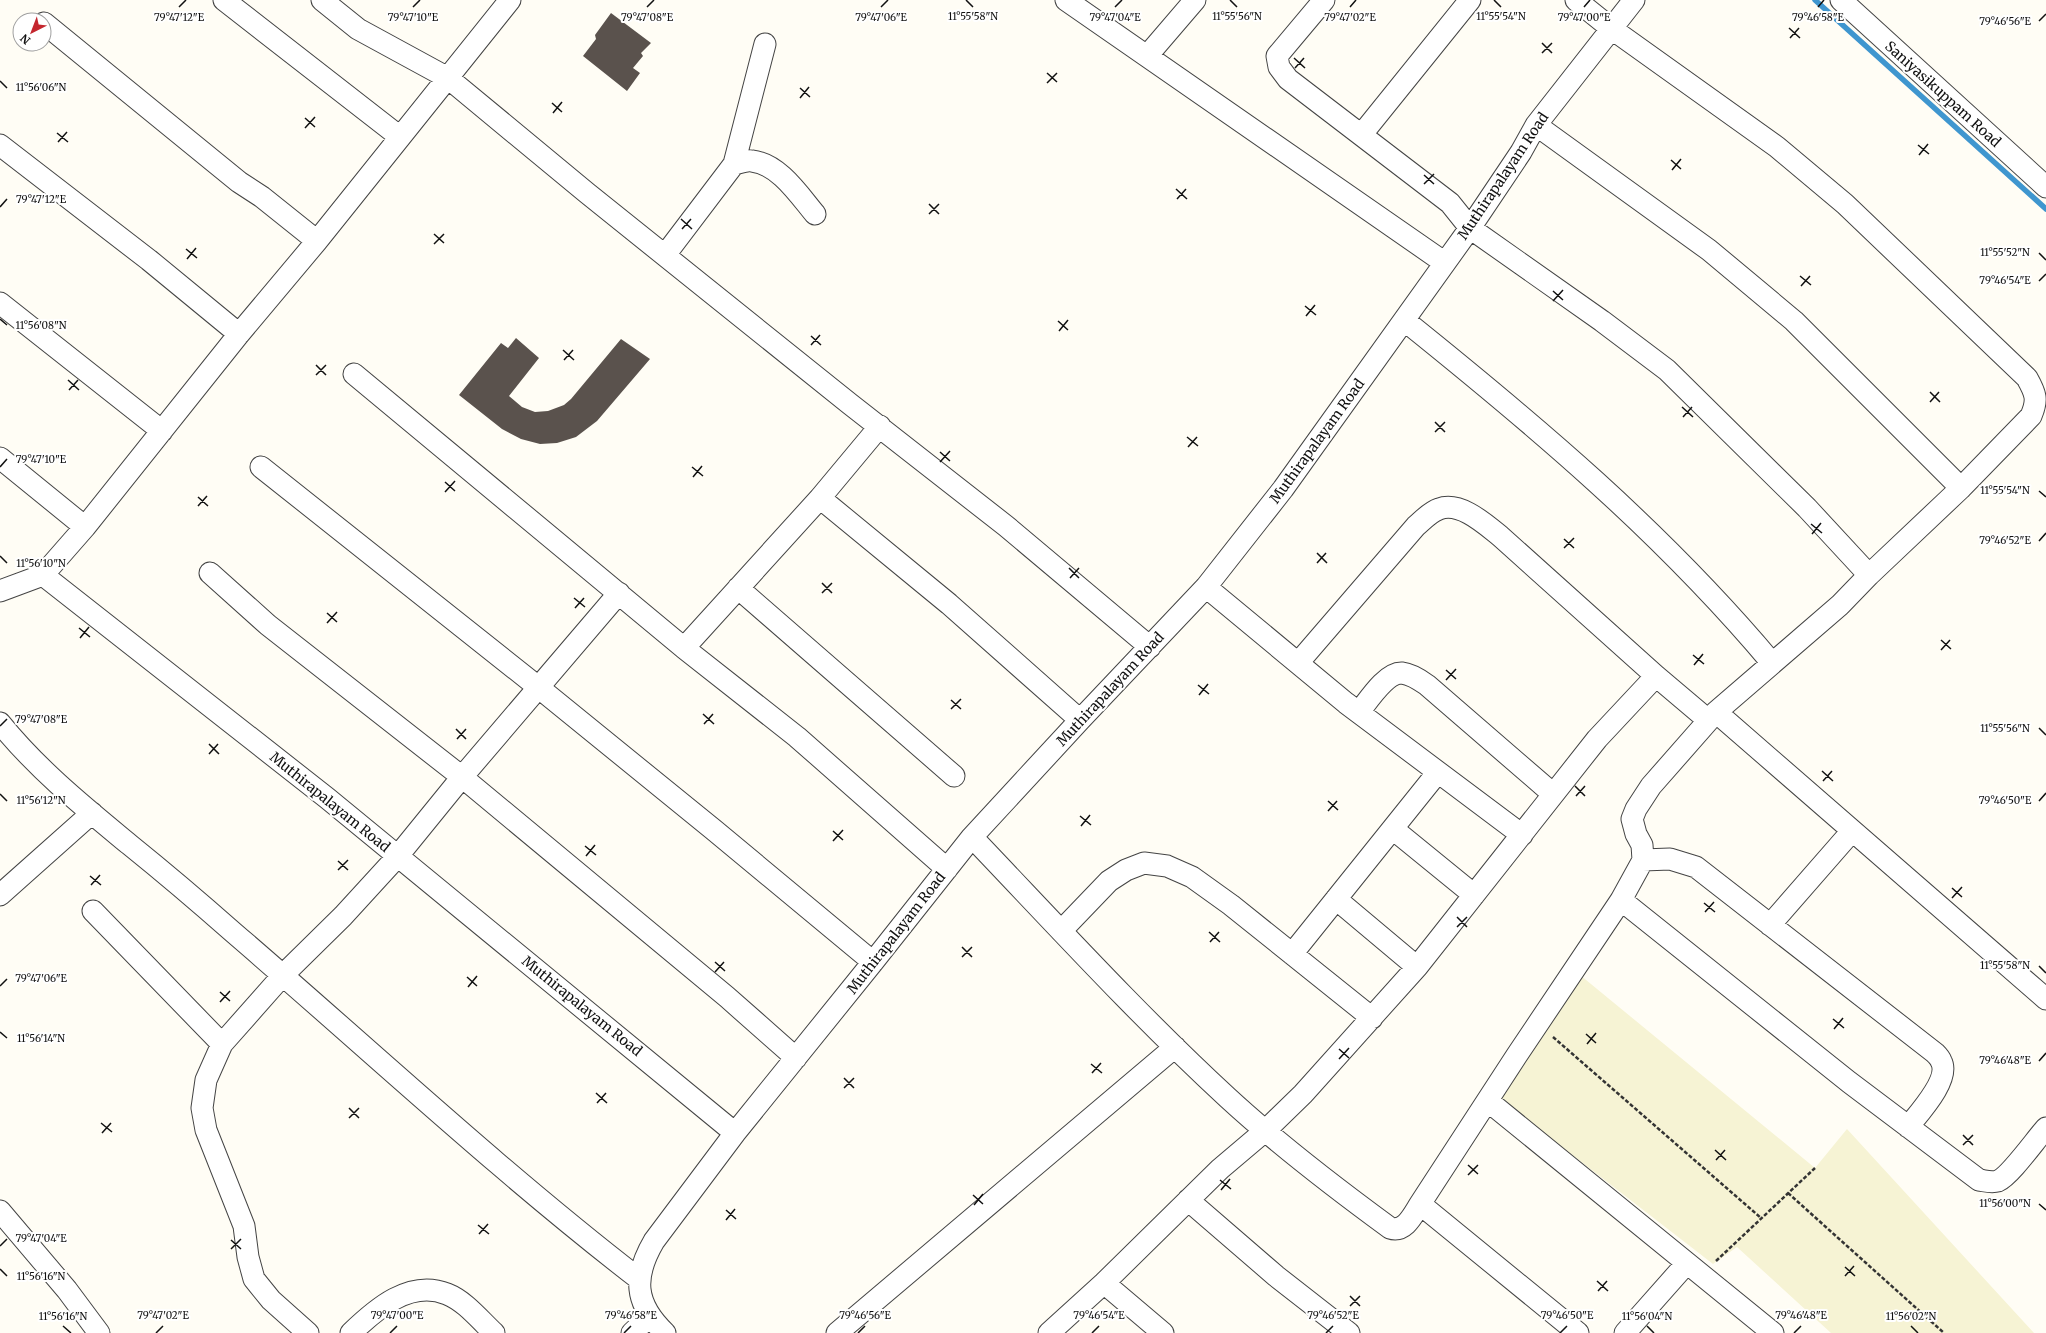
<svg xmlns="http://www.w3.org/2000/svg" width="2046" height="1333" viewBox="0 0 2046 1333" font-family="Merriweather,serif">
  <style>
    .farmland { fill: #f6f3d4 }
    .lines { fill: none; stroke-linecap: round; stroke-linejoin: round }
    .stream { stroke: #3f96cf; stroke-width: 5.5 }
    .building { fill: #5a524d }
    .minor-casing { stroke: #444; stroke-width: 23 }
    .path { stroke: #333; stroke-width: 2.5; stroke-dasharray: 4 2; stroke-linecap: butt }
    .minor { stroke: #fff; stroke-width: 21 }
    .ticks { fill: none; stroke: #111; stroke-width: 1.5 }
    .labels { text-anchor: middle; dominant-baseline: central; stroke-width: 4; stroke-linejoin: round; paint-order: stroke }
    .street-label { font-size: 14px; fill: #111; stroke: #fff }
    .ticks-label { font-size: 10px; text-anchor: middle; fill: #111; stroke: #fff; stroke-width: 4; stroke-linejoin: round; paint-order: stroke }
  </style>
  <rect width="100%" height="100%" fill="#fffdf5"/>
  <path class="farmland" d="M1580,975L1815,1168L1847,1129L2034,1333H1831L1737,1247L1713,1264L1500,1099Z"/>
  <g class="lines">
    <path class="stream" d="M1815,0L2046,209"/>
  </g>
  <path class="building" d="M611,13L651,43L641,53L643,56L633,68L640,73L627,91L583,56L596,39L595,35Z
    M516,338L539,358L509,396L522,407L535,412L548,411L564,405L571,399L621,339L650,359L597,421L576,437L557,443L540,444L521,439L502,429L459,395L501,343L508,348Z"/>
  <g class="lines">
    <defs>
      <path id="minor" d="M224,0L400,137
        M322,0L358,29L448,78L587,193L850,404L1006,526L1150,647
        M1066,0L1445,263
        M1324,0L1277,56L1279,67L1288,79L1450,203L1470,228L1602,321L1667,370L1807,508L1869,575
        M1841,0L2046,187
        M44,23L239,182L262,197L317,241
        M1147,56L1195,0
        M1536,125L1709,250L1794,321L1961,488
        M1362,134L1470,0
        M0,145L149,260L239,334
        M734,164C739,163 747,160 752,161C779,164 799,195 815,214
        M665,255L734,164L765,44
        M0,303L162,431
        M1404,320C1536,426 1662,532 1772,663
        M354,374L684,648L797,737L947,869
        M0,458L85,527
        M261,467L538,687L714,830L873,962
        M820,498L949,604L1080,720
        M210,573L268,625L462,777L727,997L796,1058
        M43,575L327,798L735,1133
        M1206,587L1346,703L1522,835
        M738,588L954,776
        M0,591L43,575L85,527L239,334L317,241L510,0
        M684,648L820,498L880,426
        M1298,663L1416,526C1423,520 1430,512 1439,509C1460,501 1485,524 1500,536L1656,676L1708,720
        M1359,712C1368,701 1386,672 1402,673C1411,674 1420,680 1427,685L1553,794
        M1716,712L2046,999
        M0,723C38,770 84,807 130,845C166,874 200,903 234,933C369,1049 498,1170 639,1279
        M1393,829L1474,895
        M972,837C1056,925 1138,1015 1228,1098C1279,1145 1334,1187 1390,1228C1405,1233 1413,1215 1420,1204L1517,1055L1621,900L1643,860L1642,845L1636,834L1632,819L1636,809L1651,786L1716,712L1840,605L1869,575L1961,488L2031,416C2038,400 2036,394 2027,378L1845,204L1777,147L1612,29L1576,0
        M1643,860L1670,859L1696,867L1935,1053C1937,1055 1940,1058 1941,1061C1951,1079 1919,1113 1908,1127
        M0,895L92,813
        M1336,899L1417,967
        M1621,900L1849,1082L1979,1180C1986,1181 1991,1183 1998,1181C2010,1176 2036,1139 2046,1128
        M93,911L222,1044
        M1770,925L1852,831
        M1061,931L1109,881L1126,870L1144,863L1167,866L1192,877L1231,905L1372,1018
        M1292,954L1438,772
        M1488,1101L1773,1333
        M1188,1200L1276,1276L1349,1333
        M1420,1204L1578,1333
        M0,1211L67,1290L99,1333
        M1104,1283L1163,1333
        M308,1333L271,1300L254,1279L248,1257L244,1226L206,1130L202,1108L206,1080L222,1044L283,975L343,916L397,857L462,777L619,593
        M351,1333C376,1309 410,1279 447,1294C465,1301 480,1320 494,1333
        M632,1333L650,1316
        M665,1333C634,1303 633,1277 654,1241L735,1133L873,962L972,837L1080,720L1206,587L1283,489L1470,228L1521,152L1536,125L1634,0
        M837,1333L1175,1047
        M1049,1333L1104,1283L1220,1169L1266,1130L1303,1094L1417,967L1597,739L1656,676
        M1625,1333L1687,1263"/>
    </defs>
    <use href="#minor" class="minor-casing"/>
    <path class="path" d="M1553,1037L1761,1218
      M1788,1193L1944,1333
      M1716,1261L1815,1168"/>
    <use href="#minor" class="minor"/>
  </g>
  <path class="ticks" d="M966,0L973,7M1230,0L1237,7M1494,0L1501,7M179,7L186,0M413,7L420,0M647,7L654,0M881,7L888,0M1115,7L1122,0M1350,7L1356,0M1584,7L1590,0M1818,7L1824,0M2039,21L2046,14M1789,28L1800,38M1790,38L1799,28M1542,43L1552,53M1542,53L1552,43M1294,58L1305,68M1295,68L1304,58M1047,73L1057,82M0,81L7,88M1047,83L1057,73M800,88L810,97M800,98L809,87M552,103L562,112M553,113L562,102M305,118L315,127M305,128L315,117M57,133L68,142M58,142L67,132M1918,145L1929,154M1919,155L1928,144M1671,160L1681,169M1672,170L1681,159M1424,175L1434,184M1424,184L1434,174M1176,189L1187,199M1177,199L1186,189M929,204L939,214M0,207L7,199M929,214L939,204M681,219L692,229M682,229L691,219M434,234L444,243M434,244L444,234M186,249L197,258M2039,253L2046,260M187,259L196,248M1800,276L1811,285M2039,281L2046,274M1801,286L1810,276M1553,291L1563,300M1553,301L1563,290M1305,306L1316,315M1306,316L1315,305M0,319L7,325M1058,321L1068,330M1059,331L1068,320M811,336L821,345M811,345L820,335M563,350L574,360M564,360L573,350M316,365L326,375M316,375L326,365M68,380L79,390M69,390L78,380M1930,392L1940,402M1930,402L1939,392M1682,407L1693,417M1683,417L1692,407M1435,422L1445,432M1435,432L1445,422M1187,437L1198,446M1188,447L1197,437M940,452L950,461M940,462L950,451M0,467L7,459M692,467L703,476M693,477L702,466M445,482L455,491M2039,491L2046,497M445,492L455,481M198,497L208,506M198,506L207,496M1811,524L1822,533M1812,534L1821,523M1564,539L1574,548M2039,541L2046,533M1564,548L1574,538M1317,553L1327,563M0,556L7,563M1317,563L1326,553M1069,568L1079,578M1070,578L1079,568M822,583L832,593M822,593L832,583M574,598L585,607M575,608L584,598M327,613L337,622M327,623L337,612M79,628L90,637M80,638L89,627M1941,640L1951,649M1941,650L1950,640M1693,655L1704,664M1694,665L1703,654M1446,670L1456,679M1446,680L1456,669M1198,685L1209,694M1199,695L1208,684M951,700L961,709M951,709L961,699M703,714L714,724M704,724L713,714M0,726L7,719M2039,728L2046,735M456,729L466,739M457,739L466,729M209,744L219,754M209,754L218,744M1822,771L1833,781M1823,781L1832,771M1575,786L1585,796M0,794L7,801M1576,796L1585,786M1328,801L1338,810M2039,801L2046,793M1328,811L1337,801M1080,816L1091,825M1081,826L1090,815M833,831L843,840M833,841L843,830M585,846L596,855M586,856L595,845M338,861L348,870M338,870L348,860M90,876L101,885M91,885L100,875M1952,888L1962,897M1952,898L1962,887M1704,903L1715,912M1705,912L1714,902M1457,917L1467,927M1457,927L1467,917M1209,932L1220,942M1210,942L1219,932M962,947L972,957M962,957L972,947M715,962L725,971M2039,966L2046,973M715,972L724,962M467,977L477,986M0,986L7,979M468,987L477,976M220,992L230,1001M220,1002L230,991M1833,1019L1844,1028M1834,1029L1843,1018M0,1032L7,1038M1586,1034L1596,1043M1587,1044L1596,1033M1339,1049L1349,1058M1339,1059L1349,1048M2039,1061L2046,1053M1091,1064L1102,1073M1092,1073L1101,1063M844,1078L854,1088M844,1088L854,1078M596,1093L607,1103M597,1103L606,1093M349,1108L359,1118M349,1118L359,1108M101,1123L112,1132M102,1133L111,1123M1963,1135L1973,1145M1963,1145L1973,1135M1715,1150L1726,1160M1716,1160L1725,1150M1468,1165L1478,1174M1468,1175L1478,1165M1220,1180L1231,1189M1221,1190L1230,1179M973,1195L983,1204M2039,1204L2046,1210M974,1205L983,1194M726,1210L736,1219M726,1220L735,1209M478,1225L489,1234M479,1234L488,1224M231,1240L241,1249M0,1246L7,1239M231,1249L241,1239M1845,1267L1855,1276M0,1269L7,1276M1845,1276L1854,1266M1597,1281L1608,1291M1598,1291L1607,1281M1350,1296L1360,1306M1350,1306L1360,1296M63,1326L71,1333M1647,1326L1654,1333M1911,1326L1918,1333M156,1333L163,1326M390,1333L397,1326M624,1333L631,1326M858,1333L865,1326M1092,1333L1099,1326M1326,1333L1333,1326M1560,1333L1567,1326M1794,1333L1801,1326"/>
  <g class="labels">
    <g class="street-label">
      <text transform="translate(1943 94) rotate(42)">Saniyasikuppam Road</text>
      <text transform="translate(1503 176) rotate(-56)">Muthirapalayam Road</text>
      <text transform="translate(1317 441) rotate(-54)">Muthirapalayam Road</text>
      <text transform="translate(1110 689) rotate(-47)">Muthirapalayam Road</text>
      <text transform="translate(330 802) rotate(39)">Muthirapalayam Road</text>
      <text transform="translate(896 933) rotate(-52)">Muthirapalayam Road</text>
      <text transform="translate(582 1006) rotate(39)">Muthirapalayam Road</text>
    </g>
  </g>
  <g class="ticks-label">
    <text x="973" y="20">11°55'58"N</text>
    <text x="1237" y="20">11°55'56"N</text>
    <text x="1501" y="20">11°55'54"N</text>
    <text x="179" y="21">79°47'12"E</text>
    <text x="647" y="21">79°47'08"E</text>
    <text x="881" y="21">79°47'06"E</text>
    <text x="1115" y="21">79°47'04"E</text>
    <text x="1350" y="21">79°47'02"E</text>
    <text x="1584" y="21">79°47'00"E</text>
    <text x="1818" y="21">79°46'58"E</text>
    <text x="413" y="21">79°47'10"E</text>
    <text x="2005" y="25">79°46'56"E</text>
    <text x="41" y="91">11°56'06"N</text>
    <text x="41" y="203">79°47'12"E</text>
    <text x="2005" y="256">11°55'52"N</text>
    <text x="2005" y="284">79°46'54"E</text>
    <text x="41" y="329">11°56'08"N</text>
    <text x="41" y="463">79°47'10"E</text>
    <text x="2005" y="494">11°55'54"N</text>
    <text x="2005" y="544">79°46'52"E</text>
    <text x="41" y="567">11°56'10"N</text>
    <text x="41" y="723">79°47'08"E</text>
    <text x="2005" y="732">11°55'56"N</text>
    <text x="41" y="804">11°56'12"N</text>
    <text x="2005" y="804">79°46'50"E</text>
    <text x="2005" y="969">11°55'58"N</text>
    <text x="41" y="982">79°47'06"E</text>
    <text x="41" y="1042">11°56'14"N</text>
    <text x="2005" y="1064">79°46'48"E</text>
    <text x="2005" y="1207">11°56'00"N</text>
    <text x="41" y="1242">79°47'04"E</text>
    <text x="41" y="1280">11°56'16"N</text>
    <text x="163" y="1319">79°47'02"E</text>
    <text x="397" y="1319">79°47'00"E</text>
    <text x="631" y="1319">79°46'58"E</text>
    <text x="865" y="1319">79°46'56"E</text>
    <text x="1099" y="1319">79°46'54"E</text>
    <text x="1333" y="1319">79°46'52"E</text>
    <text x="1567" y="1319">79°46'50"E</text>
    <text x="1801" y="1319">79°46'48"E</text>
    <text x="63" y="1320">11°56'16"N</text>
    <text x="1647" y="1320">11°56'04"N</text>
    <text x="1911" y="1320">11°56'02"N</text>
  </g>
  <g transform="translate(32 32) rotate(222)"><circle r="19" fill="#ffffff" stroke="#a0a0a0"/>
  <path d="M0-3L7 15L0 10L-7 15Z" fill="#c4262e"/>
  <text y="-6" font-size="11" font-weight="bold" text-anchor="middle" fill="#111111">N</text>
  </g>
</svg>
